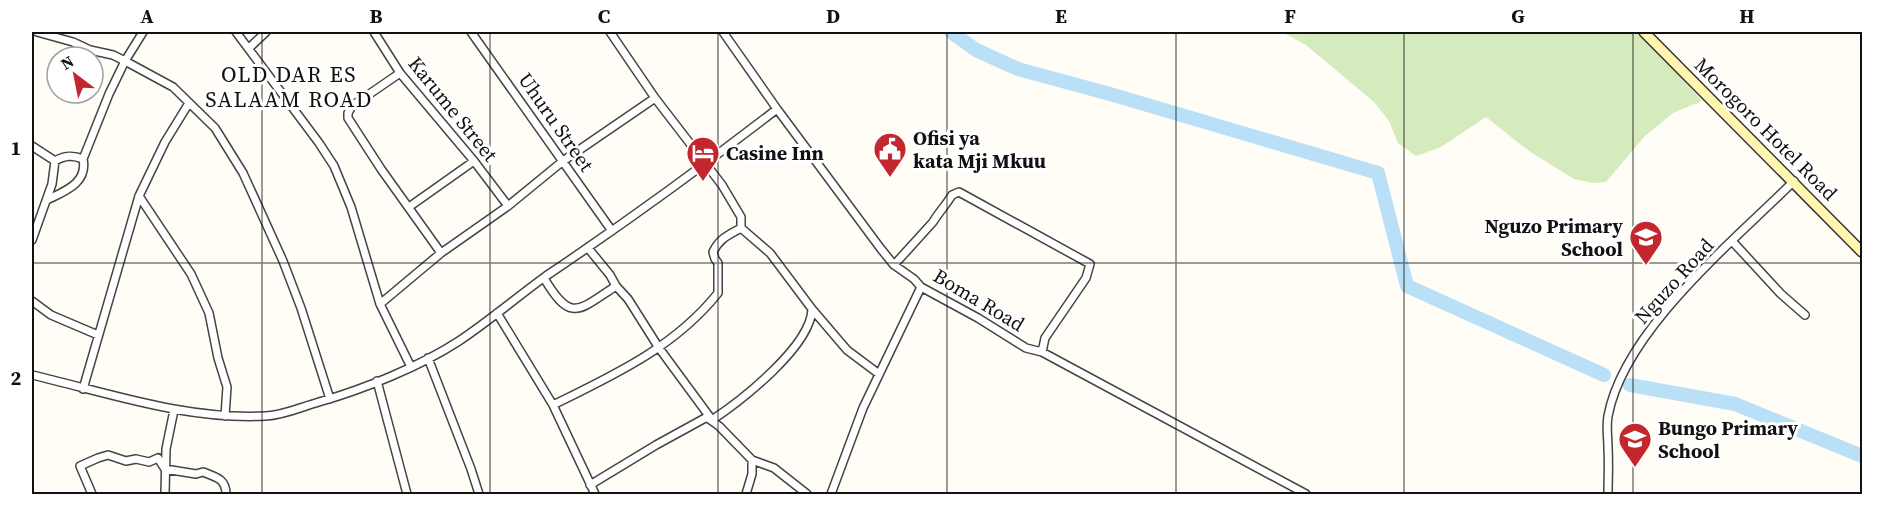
<svg xmlns="http://www.w3.org/2000/svg" width="1894" height="526" viewBox="0 0 1894 526" font-family="'Source Serif 4',serif">
  <style>
    .green { fill: #d5ebbd }
    .lines { fill: none; stroke-linecap: round; stroke-linejoin: round }
    .river { stroke: #b9e0f7; stroke-width: 14 }
    .street-casing { stroke: #444; stroke-width: 10 }
    .secondary-casing { stroke: #333; stroke-width: 12 }
    .street { stroke: #fff; stroke-width: 7 }
    .secondary { stroke: #fff6b0; stroke-width: 9 }
    .grid { fill: none; stroke: #111; stroke-width: 1.5; stroke-opacity: 0.55 }
    .labels { text-anchor: middle; dominant-baseline: central; stroke-width: 6; stroke-linejoin: round; paint-order: stroke }
    .street-label { font-size: 20px; fill: #111; stroke: #fff }
    .poi-label { font-size: 20px; font-weight: bold; fill: #111; stroke: #fff; text-anchor: start }
    .quarter-label { font-size: 22px; letter-spacing: 1.5px; fill: #111; stroke: #fff }
    .neatline { fill: none; stroke: #111; stroke-width: 2 }
    .grid-label { font-size: 20px; text-anchor: middle; font-weight: bold; fill: #111 }
  </style>
  <rect width="100%" height="100%" fill="#fffdf5"/>
  <path class="green" d="M1282,32H1640L1702,101L1673,113L1645,136L1606,182L1593,183L1574,179L1529,151L1486,117L1441,147L1416,156L1398,143L1389,121L1374,102L1306,45Z"/>
  <g class="lines">
    <path class="river" d="M951,32L976,50L1018,69L1110,94L1378,173L1407,286L1604,375
      M1630,385L1735,404L1862,456"/>
    <defs>
      <path id="street" d="M37,32L73,42L90,50L113,55L125,61L173,87L215,128L243,173L283,261L301,308L330,399
        M236,32L319,143L334,166L351,207L380,304L411,367
        M374,32L400,73L474,161L508,206
        M471,32L612,231
        M610,32L655,98L722,185L741,217V228L770,253L812,309C811,346 742,400 712,420
        M723,32L777,109L881,249L894,265L914,279L921,287L978,318L1026,348L1042,352L1306,494
        M249,48L266,32
        M400,73L352,106L348,113V118L381,169L441,253
        M32,146L55,161L52,184L32,240
        M83,159L109,94L125,61L143,32
        M139,196L191,274L209,313L218,358L227,387L225,416
        M47,200C65,191 88,183 83,159C73,155 65,155 55,161
        M409,207L474,161
        M1732,241L1781,294L1805,315
        M588,248L610,275L616,286L628,299L659,348L712,420
        M894,265L933,222C939,212 946,205 952,195L959,192L1090,264L1086,278L1045,338L1042,352
        M544,278C571,324 579,310 616,286
        M32,301L51,315L98,335
        M380,304L441,253L508,206L563,161L655,98
        M812,309L847,350L879,374
        M497,313L553,405L595,494
        M428,358L471,469L479,494
        M32,375C109,393 185,420 266,416C285,415 301,407 319,402C364,389 419,367 459,341C489,321 517,297 546,276C625,223 702,167 777,109
        M377,381L407,494
        M83,389L139,196L165,142L189,103
        M553,405C614,375 675,347 718,293V263L715,259L713,252C719,239 728,235 741,228
        M709,419L719,426L752,460L774,468L807,494
        M590,485L656,445L707,417
        M92,494L80,466L98,458L108,455L126,461L136,459L149,462L158,458L165,469L196,474L203,472C216,477 226,479 226,494
        M165,494L166,449L174,410
        M746,494L752,474V460
        M831,494L863,408L921,287
        M1608,494C1608,479 1609,464 1608,448C1608,437 1606,427 1608,416C1624,330 1733,242 1794,181"/>
      <path id="secondary" d="M1644,32L1862,252"/>
    </defs>
    <use href="#street" class="street-casing"/>
    <use href="#secondary" class="secondary-casing"/>
    <use href="#street" class="street"/>
    <use href="#secondary" class="secondary"/>
  </g>
  <path class="grid" d="M262,32V494M490,32V494M718,32V494M947,32V494M1176,32V494M1404,32V494M1633,32V494M32,263H1862"/>
  <defs>
    <symbol id="civic-pin" viewBox="-11 -11 22 30"><path d="M0 17L-7.5 6A9.5 9.5 0 1 1 7.5 6Z" fill="#c4262e" stroke="#fff"/><path d="M-.6-6.5H3V-4.5H.6V-3L4-1V1h2V6H-6V1h2V-1L-.6-3ZM-1.2 2.5V6h2.4V2.5Z" fill="#fff"/></symbol>
    <symbol id="hotel-pin" viewBox="-11 -11 22 30"><path d="M0 17L-7.5 6A9.5 9.5 0 1 1 7.5 6Z" fill="#c4262e" stroke="#fff"/><path d="M-6-4.5h1.5V1H6V5H4.5V3h-9V5H-6ZM-4 0a1.8 1.8 0 1 1 3.6 0ZM.5 0V-2.5h3Q6-2.5 6 0Z" fill="#fff"/></symbol>
    <symbol id="school-pin" viewBox="-11 -11 22 30"><path d="M0 17L-7.5 6A9.5 9.5 0 1 1 7.5 6Z" fill="#c4262e" stroke="#fff"/><path d="M0-5L7-2L0 1L-7-2ZM-4 1L0 2.5L4 1V4Q0 6-4 4Z" fill="#fff"/></symbol>
  </defs>
  <g fill-rule="evenodd">
    <use href="#civic-pin" x="871" y="130" width="38" height="52"/>
    <use href="#hotel-pin" x="684" y="134" width="38" height="52"/>
    <use href="#school-pin" x="1627" y="218" width="38" height="52"/>
    <use href="#school-pin" x="1616" y="420" width="38" height="52"/>
  </g>
  <g class="labels">
    <g class="street-label">
      <text transform="translate(453 109) rotate(51)">Karume Street</text>
      <text transform="translate(556 122) rotate(55)">Uhuru Street</text>
      <text transform="translate(1766 129) rotate(45)">Morogoro Hotel Road</text>
      <text transform="translate(1674 281) rotate(-48)">Nguzo Road</text>
      <text transform="translate(979 300) rotate(31)">Boma Road</text>
    </g>
    <g class="poi-label">
      <text x="913" y="138">Ofisi ya<tspan x="913" dy="23">kata Mji Mkuu</tspan></text>
      <text x="726" y="153">Casine Inn</text>
      <text x="1623" y="226" text-anchor="end">Nguzo Primary<tspan x="1623" dy="23">School</tspan></text>
      <text x="1658" y="428">Bungo Primary<tspan x="1658" dy="23">School</tspan></text>
    </g>
    <g class="quarter-label">
      <text x="289" y="74">OLD DAR ES<tspan x="289" dy="25">SALAAM ROAD</tspan></text>
    </g>
  </g>
  <rect width="1894" height="526" fill="none" stroke="#ffffff" stroke-width="66"/>
  <g transform="translate(75 75) rotate(328)"><circle r="28" fill="#ffffff" stroke="#a0a0a0" stroke-width="1.5"/>
  <path d="M0-4.5L10 22L0 15L-10 22Z" fill="#c4262e"/>
  <text y="-9" font-size="16" font-weight="bold" text-anchor="middle" fill="#111111">N</text>
  </g>
  <rect x="33" y="33" width="1828" height="460" class="neatline"/>
  <g class="grid-label">
    <text x="147" y="23">A</text>
    <text x="376" y="23">B</text>
    <text x="604" y="23">C</text>
    <text x="833" y="23">D</text>
    <text x="1061" y="23">E</text>
    <text x="1290" y="23">F</text>
    <text x="1518" y="23">G</text>
    <text x="1747" y="23">H</text>
    <text x="16" y="155">1</text>
    <text x="16" y="385">2</text>
  </g>
</svg>
